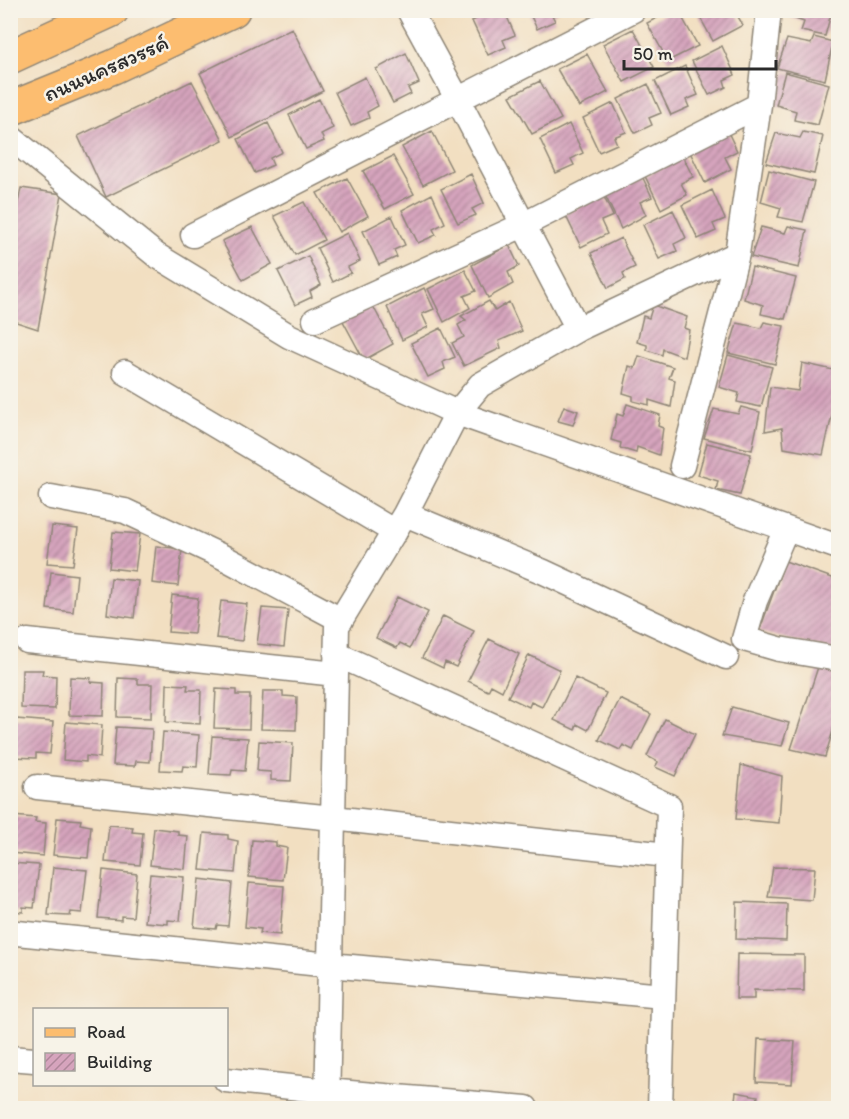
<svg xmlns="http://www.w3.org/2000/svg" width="849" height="1119" viewBox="0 0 849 1119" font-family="Itim,'Playpen Sans Thai',sans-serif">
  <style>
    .building { fill: url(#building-hatch) }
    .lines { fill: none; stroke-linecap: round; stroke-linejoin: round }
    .street-casing { stroke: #8e8576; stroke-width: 27 }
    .primary-casing { stroke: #8e8576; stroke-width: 36 }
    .street { stroke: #fff; stroke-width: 24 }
    .primary { stroke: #fcbd6f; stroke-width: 33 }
    .labels { text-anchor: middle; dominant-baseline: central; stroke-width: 5; stroke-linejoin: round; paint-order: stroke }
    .street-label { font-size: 22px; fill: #2b2b2b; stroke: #f7f3e8 }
  </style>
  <defs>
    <pattern id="building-hatch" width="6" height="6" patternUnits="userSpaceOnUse" patternTransform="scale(1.5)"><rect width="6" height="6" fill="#d6a4bd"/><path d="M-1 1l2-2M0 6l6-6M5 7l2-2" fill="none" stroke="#ae869a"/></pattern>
  </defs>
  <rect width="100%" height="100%" fill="#f7f3e8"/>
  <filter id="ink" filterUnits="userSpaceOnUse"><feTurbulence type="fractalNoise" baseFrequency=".0167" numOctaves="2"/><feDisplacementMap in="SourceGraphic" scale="12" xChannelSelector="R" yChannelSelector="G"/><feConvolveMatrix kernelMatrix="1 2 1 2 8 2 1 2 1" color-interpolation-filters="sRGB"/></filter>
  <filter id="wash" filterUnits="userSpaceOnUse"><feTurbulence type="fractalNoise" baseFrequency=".008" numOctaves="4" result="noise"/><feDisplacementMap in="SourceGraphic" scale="24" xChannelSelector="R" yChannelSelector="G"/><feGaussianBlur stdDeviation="1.35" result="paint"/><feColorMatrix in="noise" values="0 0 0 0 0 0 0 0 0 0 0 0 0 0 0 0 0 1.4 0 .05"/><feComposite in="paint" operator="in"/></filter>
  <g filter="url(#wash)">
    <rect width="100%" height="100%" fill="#f2dfc1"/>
    <g id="blocks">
      <path class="building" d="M493,10H504L515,35L503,40L506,47L488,55L472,21Z
        M528,10H560L552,15L555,21L537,29Z
        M672,10H678L698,46L668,61L647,23Z
        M696,10H734L743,25L713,41Z
        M785,10H832L825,36L801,31L804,22L784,15Z
        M292,28L323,91L232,137L200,73Z
        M633,29L654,67L624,82L603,44Z
        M814,37L833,42L825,80L777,68L787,39L811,44Z
        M722,46L735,75L724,80L726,87L709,95L692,61Z
        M406,53L419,83L408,88L411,94L393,103L376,69Z
        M587,54L608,92L579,107L557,69Z
        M685,66L698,95L686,100L689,107L671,115L655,81Z
        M785,72L829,84L818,125L794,120L796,111L776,105Z
        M365,77L378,106L367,112L369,118L351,126L335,92Z
        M192,81L223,140L106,197L78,136Z
        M540,81L561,119L532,134L510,96Z
        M648,84L661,113L649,118L652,125L635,133L618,99Z
        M319,99L333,128L321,134L324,141L306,149L289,115Z
        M613,103L626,132L614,137L617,144L599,152L583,118Z
        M268,123L282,152L270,158L273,165L255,173L238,139Z
        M569,124L583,153L571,159L574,165L556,173L540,139Z
        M727,130L737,151L725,157L731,169L705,183L689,150Z
        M432,131L452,170L423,185L402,147Z
        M803,132L823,136L814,174L766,163L776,133L800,138Z
        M393,156L414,194L385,209L363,171Z
        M683,157L693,177L681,183L687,195L661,209L645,176Z
        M769,170L814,182L803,222L778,217L781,208L761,202Z
        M471,174L484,203L472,209L476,215L458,223L441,189Z
        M642,176L652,197L640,202L646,215L621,229L605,195Z
        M347,178L368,216L339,232L317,193Z
        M21,188L62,194L38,329L10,320V241Z
        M712,190L725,219L713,224L716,231L698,239L682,205Z
        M432,194L445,223L433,229L436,235L418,243L402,210Z
        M603,195L613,216L601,221L607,234L581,247L565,214Z
        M304,202L324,240L295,255L274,216Z
        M673,210L686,238L674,244L677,251L659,259L643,225Z
        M392,216L405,245L394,250L397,257L379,265L363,231Z
        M788,226L807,230L799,268L751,257L761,227L785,233Z
        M252,227L272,264L243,280L222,241Z
        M347,233L360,261L348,267L351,273L333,282L317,248Z
        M621,238L635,267L623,273L625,279L608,288L591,253Z
        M509,245L519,266L508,272L513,284L488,298L472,265Z
        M308,256L321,285L310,291L312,297L295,305L278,271Z
        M752,267L796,278L785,319L761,314L763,305L744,299Z
        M465,270L476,291L464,296L470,308L444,322L428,289Z
        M424,288L434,309L422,314L428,327L402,340L387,307Z
        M489,301L495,311L509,302L522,331L499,341L501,348L464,366L452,343L464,337L458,325L466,320L461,316Z
        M653,305L687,317L684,328L689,330L684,357L663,349L662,355L647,350V345L637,342L643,316L649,318Z
        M373,306L393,344L364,360L343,321Z
        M764,322L784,326L775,364L728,353L737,323L761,328Z
        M441,328L455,357L443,362L445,369L428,377L411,343Z
        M728,355L772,367L761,407L737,402L739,393L719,387Z
        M639,356L673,367L669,378L675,380L671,407L649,400V405L633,401V396L623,393L629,366L635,368Z
        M802,363L838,371V389L823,455L784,448L782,428L765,431L770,387L798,391Z
        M627,404L660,415L658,426L663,428L659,455L637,447L636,453L620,448L621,443L611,440L617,414L623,416Z
        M564,406L578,411L573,425L558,421Z
        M741,407L760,412L752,450L704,438L714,409L738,414Z
        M707,443L751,454L740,495L716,490L718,481L698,475Z
        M52,526L78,529L73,565L47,563Z
        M113,532L140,534L135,571L109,568Z
        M156,546L182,549L178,586L152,583Z
        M785,561L838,580V652L759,632Z
        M51,572L77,575L73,612L47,609Z
        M111,578L138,581L134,618L107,614Z
        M172,595L198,598L194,634L168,632Z
        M397,597L428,612L410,648L400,643L397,648L376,638Z
        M221,601L247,604L242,641L216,638Z
        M262,608L288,610L284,647L257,644Z
        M443,616L474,631L456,667L445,662L443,668L422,658Z
        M489,639L519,654L502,691L491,685L488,691L468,681Z
        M529,655L560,670L542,707L531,702L529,707L508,697Z
        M820,661L838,668V714L825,757L791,749Z
        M22,670H43L42,675L56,676L55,709L21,708Z
        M70,677L91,678L90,682L104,683L103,716L69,715Z
        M118,678L138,679V684H152L151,718L117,717Z
        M575,678L606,693L588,730L577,724L575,730L554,720Z
        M167,684L188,685L187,690H201L200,724L166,722Z
        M216,689L236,690V695H250L249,729L214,728Z
        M263,691H283V696L297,697L296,730L261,729Z
        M620,699L651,714L633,750L623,745L620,750L599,740Z
        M732,707L789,723L782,746L722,736Z
        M16,719L53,722L50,754L36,753V758L13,757Z
        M665,719L695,734L675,776L655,767L658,762L647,756Z
        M66,722L102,725L100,758L86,756V762L63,760Z
        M116,727L152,729L150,762L136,761L135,766L113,765Z
        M163,732L199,735L197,767L183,766L182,771L160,770Z
        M212,736L248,738L245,771L232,770L231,775L209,774Z
        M259,741L293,743L291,781L271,780V772L257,771Z
        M741,765L782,776L779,823L736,819Z
        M12,816L36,818L35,822L46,823L43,856L10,853Z
        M57,818L81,820L80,824L91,826L88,858L53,855Z
        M109,825L133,827L132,832L143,833L140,865L105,862Z
        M154,828L178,831V835L188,836L185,869L150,865Z
        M204,833L228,835V839L238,841L235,873L200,870Z
        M252,840L276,842V846L287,848L283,880L249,877Z
        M10,863L39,865L34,908L23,907V912L10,911Z
        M53,867L87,870L82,913L71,912L70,916L48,915Z
        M773,867L815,868L812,900L768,897Z
        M103,870L137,874L133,917L121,916V920L98,918Z
        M150,874L184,877L180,921L168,920V924L145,922Z
        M199,879L232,883L228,926L217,925L216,929L194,927Z
        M249,883L284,886L280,935L260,933L261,929L245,927Z
        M737,902L787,904L786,941L736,939Z
        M737,954L804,955V991L754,990V999H736Z
        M758,1039L795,1041L792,1084L756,1082Z
        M736,1092L758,1096L756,1108H734Z"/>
    </g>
  </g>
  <g filter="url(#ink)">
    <use href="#blocks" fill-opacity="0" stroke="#8e8576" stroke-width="1.5"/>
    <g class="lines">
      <defs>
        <path id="street" d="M409,10L458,100L578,329
          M10,137L156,255L289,336L457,413L838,547
          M193,235L633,10
          M315,320L523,225L759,105
          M125,372L395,532
          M682,466L737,254L759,105L769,10
          M51,497L125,511L223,557L341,620
          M405,514L544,572L726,657
          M786,529L755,601L744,639L779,649L838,659
          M27,641L336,674
          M336,654L669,806L660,1108
          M37,787L333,818L667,855
          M17,933L330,965L663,996
          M10,1058L34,1060
          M226,1080L327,1091L526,1108
          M327,1108L337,626L405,514L457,413L480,385L578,329L737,254"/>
        <path id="primary" d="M10,57L112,10
          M10,109L113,67L233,10"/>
      </defs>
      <use href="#street" class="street-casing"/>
      <use href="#primary" class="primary-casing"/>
      <use href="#street" class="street"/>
      <use href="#primary" class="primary"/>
    </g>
  </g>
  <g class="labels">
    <g class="street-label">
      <text transform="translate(106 68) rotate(-24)">ถนนนครสวรรค์</text>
    </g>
  </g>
  <rect width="849" height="1119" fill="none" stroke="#f7f3e8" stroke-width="36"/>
  <rect x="33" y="1008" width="195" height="78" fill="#f7f3e8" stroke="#a5a39c" stroke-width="1.5"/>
  <rect x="45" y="1028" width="30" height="9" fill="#fcbd6f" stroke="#a5a39c" stroke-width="1.5"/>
  <text x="87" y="1038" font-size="18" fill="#2b2b2b">Road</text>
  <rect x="45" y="1053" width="30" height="18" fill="url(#building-hatch)" stroke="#a5a39c" stroke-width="1.5"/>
  <text x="87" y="1068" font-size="18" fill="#2b2b2b">Building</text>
  <path d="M624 60v9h152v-9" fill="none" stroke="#2b2b2b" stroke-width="3"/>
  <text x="633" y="60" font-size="18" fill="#2b2b2b" stroke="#f7f3e8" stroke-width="4.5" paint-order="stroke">50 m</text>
</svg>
